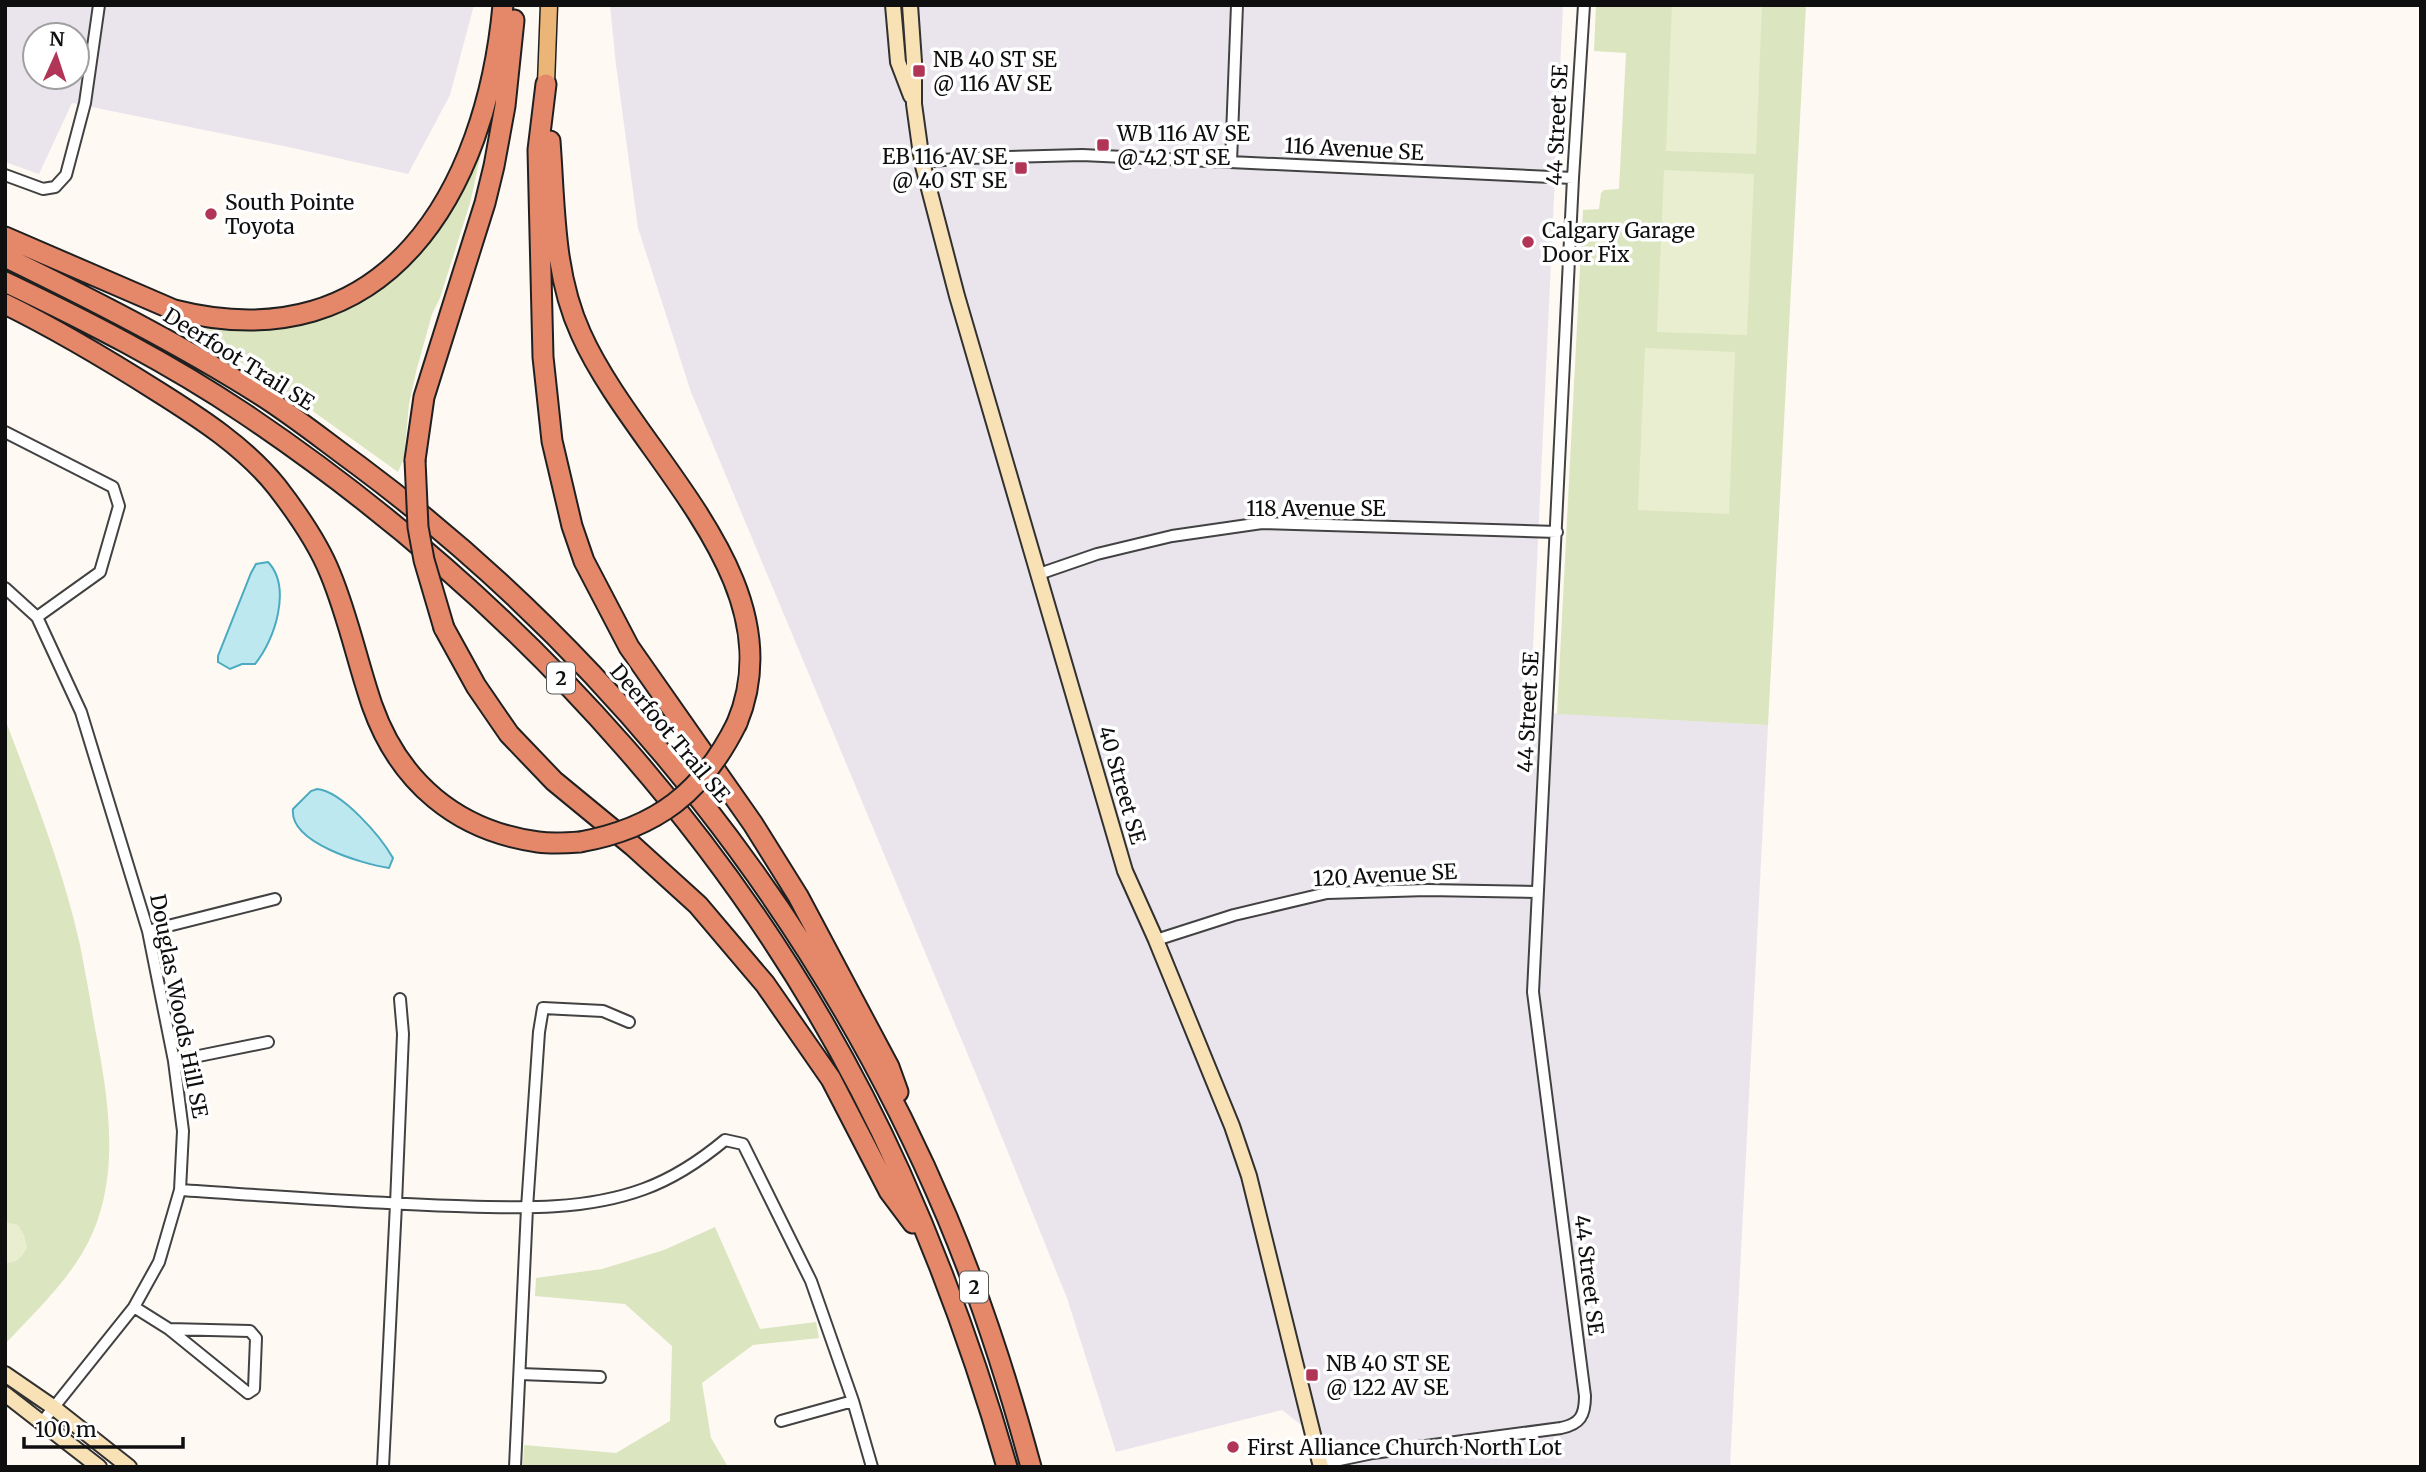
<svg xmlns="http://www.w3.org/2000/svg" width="2426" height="1472" viewBox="0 0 2426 1472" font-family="Merriweather,serif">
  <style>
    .industrial { fill: #eae5ed; fill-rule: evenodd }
    .green { fill: #dbe5c0 }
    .pitch { fill: #eaeed0 }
    .water { fill: #bde8f0; stroke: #4baabf; stroke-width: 2 }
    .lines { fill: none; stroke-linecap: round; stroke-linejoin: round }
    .street-casing { stroke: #424242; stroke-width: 14 }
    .secondary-casing { stroke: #313131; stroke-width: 18 }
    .primary-casing { stroke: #202020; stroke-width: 19 }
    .highway-casing { stroke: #202020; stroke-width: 23 }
    .street { stroke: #fff; stroke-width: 10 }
    .secondary { stroke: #f7e1b5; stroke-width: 14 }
    .primary { stroke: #eab577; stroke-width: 16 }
    .highway { stroke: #e5886a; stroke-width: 19 }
    .highway-bridge-casing { stroke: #202020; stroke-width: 23; stroke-linecap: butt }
    .highway-bridge { stroke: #e5886a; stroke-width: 19 }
    .poi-dot { fill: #b13556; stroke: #fff; stroke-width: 2.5 }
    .labels { text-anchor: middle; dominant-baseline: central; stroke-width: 7; stroke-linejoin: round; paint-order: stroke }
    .shield { fill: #fff; stroke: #575757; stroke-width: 2 }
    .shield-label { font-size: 19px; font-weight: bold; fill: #0f0f0f }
    .poi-label { font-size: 21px; fill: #0f0f0f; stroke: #fff; text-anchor: start }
    .street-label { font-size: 21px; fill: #0f0f0f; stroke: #fff }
  </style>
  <rect width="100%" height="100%" fill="#fef9f3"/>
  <path class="industrial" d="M5,5H474L450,95L408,174L293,148L72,103L39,174L5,162ZM35,35H77V77H35Z
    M610,5H1563L1530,712L1768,725L1730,1467H1355L1282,1410L1116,1452L1067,1298L988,1103L691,392L638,228L616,65Z"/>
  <path class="green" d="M1596,5H1806L1768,725L1557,714L1583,210L1599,209L1601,193L1604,190L1619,189L1626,53L1594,51Z
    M485,136L470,203L440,298L432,314L416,372L409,404L404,458L398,472L265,377L168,319L169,315L224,327H273L293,324L363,296Z
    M5,719C33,793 63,868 80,945C85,971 90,997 94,1023C107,1090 121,1167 93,1232C74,1276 37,1310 5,1344Z
    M715,1227L760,1329L816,1322L819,1338L753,1345L702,1383L711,1438L728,1467H523L524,1445L616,1453L670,1421L672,1346L625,1304L535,1296L536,1278L602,1269L664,1250Z"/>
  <path class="pitch" d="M1672,5H1762L1756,154L1666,151Z
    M1664,170L1754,174L1747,335L1657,332Z
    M1645,348L1735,352L1729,514L1638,510Z
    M5,1222L18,1225L24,1235L27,1248C21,1258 17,1263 5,1263Z"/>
  <path class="water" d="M268,562C292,587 275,640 255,664H242L230,669L218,662V656L251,573L256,564Z
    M317,789C342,791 381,837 393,858L389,868C363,864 289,843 293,809L311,791Z"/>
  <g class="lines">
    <defs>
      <path id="street" d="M922,162L966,158L1082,155L1573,178
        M1231,162L1237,5
        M5,175L43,189L55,187L66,175L85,103L99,5
        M5,432L113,487L119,506L100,572L37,617
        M1039,574L1097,554L1172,536L1262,523L1557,532
        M5,588L37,617L81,712L148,931L174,1061L183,1131L180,1190L159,1262L134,1307L42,1422
        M148,931L275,899
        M1156,940L1234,915L1327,893L1427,890L1537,892
        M174,1061L268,1042
        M180,1190C272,1196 364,1203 456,1206C519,1208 584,1211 644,1189C674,1178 701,1160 725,1140L743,1144L811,1281L853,1401L872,1467
        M134,1307L169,1329L248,1393L254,1389L256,1338L250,1331L169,1329
        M520,1374L600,1377
        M781,1421L853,1401
        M1320,1464L1373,1453L1561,1428C1580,1424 1585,1416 1585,1396L1533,992L1573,178L1584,5
        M383,1467L396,1204L403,1034L400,999
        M515,1467L527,1208L539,1032L543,1008L603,1011L629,1022"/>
      <path id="secondary" d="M893,5L898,62L911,96
        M910,5L914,62V104L922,162L957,296L1125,871L1156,940L1232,1126L1249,1176L1321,1467
        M5,1374L53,1407L129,1467
        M5,1394L99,1467"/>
      <path id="primary" d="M546,84L549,5"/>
      <path id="highway" d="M546,84L538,150L543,357L552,441L572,526L584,561L629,647L753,824L798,896L889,1067L898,1092
        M550,141C555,206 553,273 581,334C635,455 797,579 737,723
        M5,237L174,310C387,364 486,190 503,5
        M5,257C91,299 178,343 259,394C294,416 326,442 359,466C614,656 823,923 947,1217C981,1298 1008,1382 1031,1467
        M5,282C87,321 169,363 245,414C524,602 761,863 900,1172C943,1268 978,1366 1007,1467
        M5,304C58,330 108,360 157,391C200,418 245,447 277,487C297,513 318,543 330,573C348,616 357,661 372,705C399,782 457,831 538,842C552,844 567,843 580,842
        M415,460L424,397L485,203L494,166L505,106L514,20
        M444,628L476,686L509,734L554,781L633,846L698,905L765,984L831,1079L889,1191L913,1223"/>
    </defs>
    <use href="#street" class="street-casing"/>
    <use href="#secondary" class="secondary-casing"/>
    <use href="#primary" class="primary-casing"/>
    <use href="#highway" class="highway-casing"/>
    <use href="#street" class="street"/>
    <use href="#secondary" class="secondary"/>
    <use href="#primary" class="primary"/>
    <use href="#highway" class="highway"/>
    <defs>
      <path id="highway-bridge" d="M415,460L418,527L424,560L444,628
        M580,842C657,828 703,792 737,723"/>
    </defs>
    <use href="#highway-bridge" class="highway-bridge-casing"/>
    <use href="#highway-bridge" class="highway-bridge"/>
  </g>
  <g class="poi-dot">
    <rect x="912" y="64" width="14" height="14" rx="3.5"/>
    <rect x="1096" y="138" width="14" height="14" rx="3.5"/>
    <rect x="1014" y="161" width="14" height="14" rx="3.5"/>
    <circle cx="211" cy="214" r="7"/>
    <circle cx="1528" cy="242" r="7"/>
    <rect x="1305" y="1368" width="14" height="14" rx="3.5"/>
    <circle cx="1233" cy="1447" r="7"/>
  </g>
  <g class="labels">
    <g class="shield">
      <rect x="547" y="662.5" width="28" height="31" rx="5"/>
      <rect x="960" y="1271.5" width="28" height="31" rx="5"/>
    </g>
    <g class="shield-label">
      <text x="561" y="678">2</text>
      <text x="974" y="1287">2</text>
    </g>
    <g class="poi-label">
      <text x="933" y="59">NB 40 ST SE<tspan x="933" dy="24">@ 116 AV SE</tspan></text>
      <text x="1117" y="133">WB 116 AV SE<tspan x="1117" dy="24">@ 42 ST SE</tspan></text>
      <text x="1007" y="156" text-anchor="end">EB 116 AV SE<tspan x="1007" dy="24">@ 40 ST SE</tspan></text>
      <text x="225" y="202">South Pointe<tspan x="225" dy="24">Toyota</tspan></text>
      <text x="1542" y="230">Calgary Garage<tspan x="1542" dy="24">Door Fix</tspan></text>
      <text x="1326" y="1363">NB 40 ST SE<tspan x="1326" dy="24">@ 122 AV SE</tspan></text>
      <text x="1247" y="1447">First Alliance Church North Lot</text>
    </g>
    <g class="street-label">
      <text transform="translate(1557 125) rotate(-87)">44 Street SE</text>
      <text transform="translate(1354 149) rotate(3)">116 Avenue SE</text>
      <text transform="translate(239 359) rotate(32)">Deerfoot Trail SE</text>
      <text x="1316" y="508">118 Avenue SE</text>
      <text transform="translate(1528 712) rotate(-87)">44 Street SE</text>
      <text transform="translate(670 733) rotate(50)">Deerfoot Trail SE</text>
      <text transform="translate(1122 785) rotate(74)">40 Street SE</text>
      <text transform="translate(1385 875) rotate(-3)">120 Avenue SE</text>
      <text transform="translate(179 1006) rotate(79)">Douglas Woods Hill SE</text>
      <text transform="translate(1589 1275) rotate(83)">44 Street SE</text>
    </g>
  </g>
  <rect width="2426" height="1472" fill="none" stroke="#0f0f0f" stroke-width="14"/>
  <g transform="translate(56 56) rotate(3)"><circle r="33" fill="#ffffff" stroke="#9f9f9f" stroke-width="2"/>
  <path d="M0-5L12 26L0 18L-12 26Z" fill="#b13556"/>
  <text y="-10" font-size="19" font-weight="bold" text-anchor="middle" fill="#0f0f0f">N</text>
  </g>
  <path d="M24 1437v10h159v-10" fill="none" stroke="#0f0f0f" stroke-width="3.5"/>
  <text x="35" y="1437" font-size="21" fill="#0f0f0f" stroke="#ffffff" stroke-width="5" paint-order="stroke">100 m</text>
</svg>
